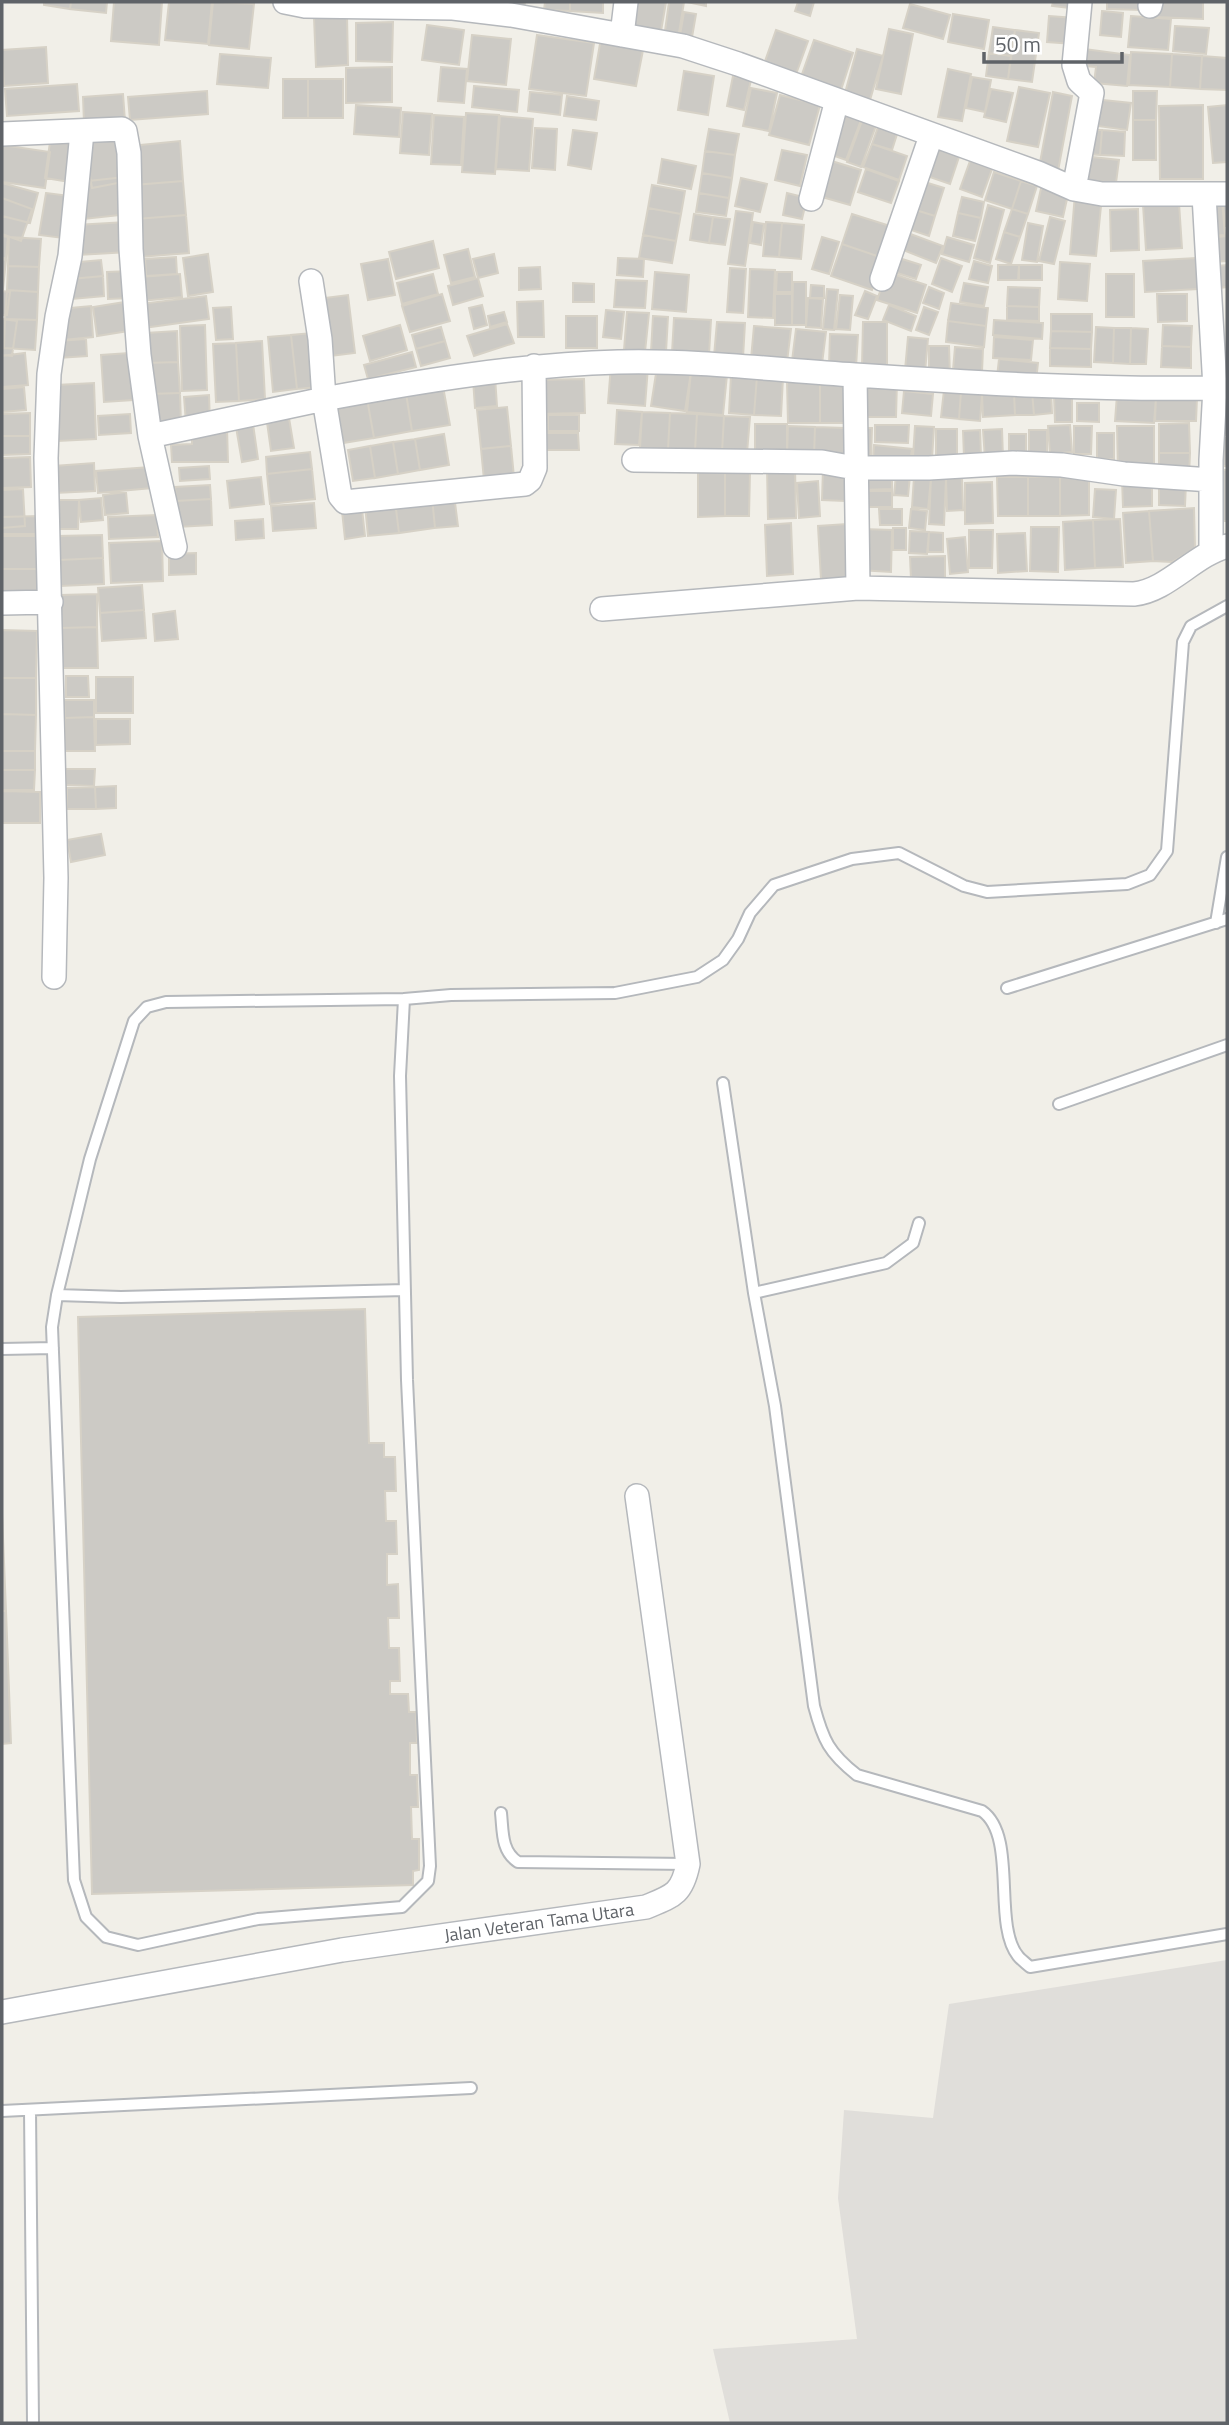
<svg xmlns="http://www.w3.org/2000/svg" width="1229" height="2425" viewBox="0 0 1229 2425" font-family="'Titillium Web',sans-serif">
  <style>
    .industrial { fill: #e0deda }
    .building { fill: #cccac5; stroke: #d6d1c6; stroke-width: 2 }
    .lines { fill: none; stroke-linecap: round; stroke-linejoin: round }
    .lane-casing { stroke: #b5b8bc; stroke-width: 14 }
    .street-casing { stroke: #b5b8bc; stroke-width: 26 }
    .lane { stroke: #fff; stroke-width: 10 }
    .street { stroke: #fff; stroke-width: 23 }
    .labels { text-anchor: middle; dominant-baseline: central; stroke-width: 6; stroke-linejoin: round; paint-order: stroke }
    .street-label { font-size: 18px; fill: #5f6368; stroke: #fff }
  </style>
  <rect width="100%" height="100%" fill="#f1efe8"/>
  <path class="industrial" d="M1227,1960V2423H730L713,2349L857,2339L838,2198L844,2110L933,2118L949,2004Z"/>
  <path class="building" d="M44,2H71L70,9L44,5Z
    M71,2H107L106,13L70,9Z
    M114,2H162L159,45L111,41Z
    M169,2H212L208,44L165,40Z
    M213,2L254,4L249,49L209,45Z
    M498,2H525L524,8H497Z
    M545,2H570V11L544,10Z
    M570,2H603V13L570,11Z
    M630,2H666L660,37L625,31Z
    M669,2H684L679,33L665,31Z
    M687,2H706V6Z
    M798,2H814L810,16L795,11Z
    M1053,2H1070L1069,8L1052,6Z
    M1107,2H1143V10L1107,9Z
    M1156,2H1203V19L1155,17Z
    M910,4L950,15L943,39L903,28Z
    M1102,11L1123,13L1121,37L1100,35Z
    M684,12L696,14L691,43L679,41Z
    M953,14L989,20L984,49L948,42Z
    M347,16L348,65L316,67L314,17Z
    M1049,16L1075,18L1073,44L1047,42Z
    M1131,16L1171,19L1168,50L1128,47Z
    M393,22L392,62L356,61V23Z
    M427,25L464,30L459,65L422,60Z
    M1175,26L1209,28L1206,54L1173,51Z
    M993,27L1015,30L1011,56L989,53Z
    M889,29L913,34L901,94L876,89Z
    M776,30L808,41L795,77L763,67Z
    M1015,30L1039,33L1032,82L1008,79Z
    M472,35L511,39L506,85L467,81Z
    M537,35L594,43L586,96L529,89Z
    M601,38L644,45L636,86L594,79Z
    M814,40L853,53L841,90L801,77Z
    M46,47L48,83L4,86L2,50Z
    M1077,48L1130,55L1127,86L1094,83L1096,67L1075,65Z
    M857,49L883,56L870,100L845,93Z
    M1131,52L1172,54L1170,87L1129,85Z
    M989,53L1011,56L1008,79L986,76Z
    M220,54L271,58L268,88L217,84Z
    M1172,54L1202,56L1200,89L1170,87Z
    M1202,56L1227,58V90L1200,89Z
    M392,67V102L346,103V68Z
    M441,67L467,69L464,103L438,101Z
    M948,69L971,74L962,121L938,117Z
    M684,71L714,76L708,115L678,110Z
    M733,76L751,80L744,110L727,106Z
    M972,77L991,80L985,112L966,108Z
    M283,79H308V118H283Z
    M308,79H343V118H308Z
    M77,84L79,111L7,116L5,89Z
    M474,86L519,90L517,112L472,107Z
    M1019,87L1050,93L1038,147L1007,141Z
    M751,88L777,93L769,131L743,126Z
    M991,89L1013,93L1006,122L984,117Z
    M207,91L208,114L130,120L128,97Z
    M1133,91H1157L1156,120H1133Z
    M530,92L562,95L560,115L528,111Z
    M1053,92L1072,96L1058,171L1039,168Z
    M123,94L125,121L84,123L83,97Z
    M780,95L820,105L809,145L769,135Z
    M567,96L599,101L596,120L564,116Z
    M1093,99L1131,103L1127,130L1090,125Z
    M356,105L401,108L399,137L354,134Z
    M1203,105V179H1160L1159,106Z
    M1227,105V162L1213,163L1208,107Z
    M403,112L432,114L429,155L400,153Z
    M466,113L499,115L495,174L462,172Z
    M840,113L861,120L846,160L826,153Z
    M434,115L464,117L461,165L431,164Z
    M864,115L878,120L861,167L847,162Z
    M500,116L533,119L529,171L496,169Z
    M1133,120H1156V160H1133Z
    M879,124L898,131L892,150L872,144Z
    M535,128L557,129L555,170L532,168Z
    M709,129L739,134L735,155L705,151Z
    M573,130L597,133L591,169L568,165Z
    M1087,130H1102L1100,155L1086,154Z
    M1102,130L1125,132L1124,156L1100,155Z
    M121,137L128,181L92,188L84,143Z
    M180,141L183,181L134,185L131,146Z
    M50,142L75,145L70,182L45,178Z
    M932,142L961,151L950,184L921,174Z
    M872,144L907,156L899,180L863,167Z
    M2,145L50,152L45,188L2,182Z
    M782,150L807,155L800,186L775,180Z
    M705,151L735,155L732,178L702,173Z
    M1083,156L1119,160L1116,183L1081,180Z
    M662,159L696,166L691,189L658,183Z
    M825,159L861,170L850,205L815,195Z
    M970,161L992,169L982,197L960,189Z
    M866,169L899,181L891,203L858,192Z
    M994,172L1021,181L1012,209L985,200Z
    M702,173L732,178L729,198L699,193Z
    M124,177L128,214L84,219L80,182Z
    M741,178L767,184L760,212L735,206Z
    M918,180L944,188L935,216L909,208Z
    M183,181L186,215L137,219L134,185Z
    M1021,181L1037,186L1028,214L1012,209Z
    M2,183L38,193L30,223L2,216Z
    M1042,184L1069,190L1063,217L1036,211Z
    M652,185L685,191L681,214L648,208Z
    M46,193L70,196L63,238L39,235Z
    M699,193L729,198L726,216L696,212Z
    M787,193L807,198L802,219L783,215Z
    M1075,194L1102,196L1096,256L1070,254Z
    M962,197L984,202L981,218L958,213Z
    M2,198L32,209L21,241L2,234Z
    M1227,200V226H1226L1222,201Z
    M1222,201L1225,235L1210,236L1207,202Z
    M1179,203L1182,248L1146,250L1143,205Z
    M988,205L1004,210L990,263L974,258Z
    M648,208L681,214L676,241L643,235Z
    M909,208L935,216L929,236L902,227Z
    M1012,209L1028,214L1020,237L1004,232Z
    M1138,209L1139,250L1111,251L1110,210Z
    M736,211L753,213L745,266L728,264Z
    M958,213L981,218L975,241L953,236Z
    M694,214L713,217L709,243L690,240Z
    M852,214L893,227L883,258L842,244Z
    M186,215L189,253L140,257L137,219Z
    M713,217L730,219L725,245L709,243Z
    M1050,217L1065,221L1054,264L1039,261Z
    M126,222L128,252L78,255L76,225Z
    M753,222L764,224L761,245L750,243Z
    M766,222L782,223L779,257L763,256Z
    M782,223L804,225L801,259L779,257Z
    M1028,223L1043,226L1037,262L1022,260Z
    M905,232L943,246L936,263L898,248Z
    M1004,232L1020,237L1011,264L996,259Z
    M643,235L676,241L672,263L639,258Z
    M2,236L8,237L6,258H2Z
    M1227,236V261L1211,262L1209,238Z
    M9,237L41,239L39,267L8,266Z
    M822,237L839,242L829,274L812,269Z
    M947,237L974,245L969,262L942,254Z
    M433,241L439,268L396,279L389,252Z
    M842,244L883,258L872,290L831,276Z
    M468,249L475,277L451,283L444,255Z
    M208,254L213,292L188,296L183,258Z
    M494,254L498,273L478,278L473,259Z
    M176,257L177,274L146,276L145,259Z
    M618,258L644,259L643,277L617,275Z
    M899,258L921,265L916,279L894,272Z
    M941,258L962,266L952,292L932,284Z
    M1196,258L1198,289L1145,292L1143,261Z
    M2,259L6,260L3,289H2Z
    M388,259L395,295L368,300L361,264Z
    M101,260L103,276L71,279L69,263Z
    M974,261L992,266L988,283L969,279Z
    M1060,262L1090,264L1087,301L1058,299Z
    M998,265H1019L1018,280H998Z
    M1019,265H1042V280H1019Z
    M1227,265V287L1219,288L1217,266Z
    M8,266L39,267L38,292L7,290Z
    M540,267L541,289L519,290V268Z
    M730,268L746,269L743,313L727,312Z
    M750,269L775,270L773,318L748,317Z
    M131,271L132,298L108,299L107,272Z
    M655,272L689,275L686,312L652,309Z
    M777,272H792V292H776Z
    M887,272L926,285L917,313L877,300Z
    M180,274L182,297L141,301L139,277Z
    M433,274L438,294L402,304L397,283Z
    M1106,274H1134V317H1106Z
    M103,276L104,296L72,299L71,279Z
    M478,278L483,296L453,305L448,286Z
    M616,280L647,281L645,308L614,307Z
    M793,282H806V325H792Z
    M573,283L594,284V302H573Z
    M964,283L988,287L984,306L960,302Z
    M811,285L824,286V298H810Z
    M929,287L944,293L939,309L923,303Z
    M1008,287L1040,288L1039,307L1007,306Z
    M827,289L838,290L834,330L823,329Z
    M7,290L38,292L37,320L5,319Z
    M2,291L10,292L7,315H2Z
    M865,291L877,296L868,319L855,315Z
    M442,294L450,321L410,332L402,306Z
    M775,294H792V325H775Z
    M1157,294H1187V321L1158,322Z
    M348,295L355,353L331,356L324,298Z
    M840,295L853,296L850,330L836,329Z
    M206,296L209,319L143,328L140,304Z
    M808,298L823,299L821,328L806,327Z
    M543,301L544,337H518L517,302Z
    M125,302L129,331L97,336L93,307Z
    M951,303L988,308L986,326L948,321Z
    M482,305L487,325L474,329L469,308Z
    M889,305L916,316L911,331L883,320Z
    M91,306L93,337L63,340L60,309Z
    M1007,306L1039,307V321L1007,320Z
    M231,307L233,339L216,340L213,308Z
    M924,307L938,312L929,335L916,330Z
    M606,310L624,312L621,339L603,337Z
    M504,312L507,322L490,327L488,316Z
    M627,312L649,313L645,352L624,350Z
    M1051,314H1092V332L1051,331Z
    M566,316H597V348H566Z
    M653,316L668,317L666,352H651Z
    M674,318L711,320L709,355L672,353Z
    M2,319L17,321L12,356L2,355Z
    M5,319L37,320L35,350L4,348Z
    M994,320L1043,323L1042,339L993,335Z
    M948,321L986,326L984,347L946,342Z
    M717,322L745,323L743,358L714,356Z
    M863,322H887V366H862Z
    M507,324L514,343L474,356L467,336Z
    M205,325L207,390L182,391L180,326Z
    M400,325L407,350L370,361L363,336Z
    M1163,325L1192,326L1191,347L1162,346Z
    M754,326L791,329L787,362L751,359Z
    M441,327L445,341L416,349L412,335Z
    M1096,327L1114,328L1113,363L1094,362Z
    M1114,328H1131L1130,364L1113,363Z
    M1131,328L1148,329L1146,364H1130Z
    M796,329L826,332L822,364L792,361Z
    M177,331L178,362L147,363L146,333Z
    M1051,331L1092,332L1091,349L1050,348Z
    M312,333L318,387L297,389L291,335Z
    M830,334L858,335L856,367L829,366Z
    M291,335L297,389L273,392L268,337Z
    M908,337L928,339L925,372L905,370Z
    M994,337L1033,340L1031,360L993,358Z
    M86,339L87,356L58,358L57,341Z
    M262,341L265,399L239,401L236,343Z
    M445,341L450,358L421,366L416,349Z
    M236,343L239,401L216,402L213,344Z
    M929,346H949L950,377H929Z
    M1162,346L1191,347V368L1161,367Z
    M955,347L983,349L982,372L953,370Z
    M1050,348L1091,349V367L1050,366Z
    M412,352L416,367L368,379L364,365Z
    M25,353L28,385L2,387V356Z
    M129,353L133,400L104,402L101,355Z
    M999,359L1038,363L1036,381L997,377Z
    M178,362L180,393L149,394L147,363Z
    M611,365L648,367L645,406L608,403Z
    M657,367L691,372L685,411L651,406Z
    M691,372L727,375L723,415L687,412Z
    M731,375L757,376L754,415L729,413Z
    M757,376L783,378L781,416L754,415Z
    M495,377L497,406L475,408L473,379Z
    M584,379L585,413L536,414V380Z
    M442,381L450,425L412,431L405,387Z
    M787,381H820V423H788Z
    M820,381H847V423H820Z
    M860,381H897L896,417H860Z
    M94,383L96,439L58,441L56,385Z
    M24,387L26,410L2,412V389Z
    M405,387L412,431L374,438L366,393Z
    M944,390L961,392L959,419L941,417Z
    M1051,390L1052,413L1034,415L1032,391Z
    M904,391L933,394L931,416L902,413Z
    M1032,391L1034,415H1015L1014,392Z
    M961,392L982,394L980,421L959,419Z
    M1014,392L1015,415L983,417L982,394Z
    M180,393L181,425L150,427L149,394Z
    M366,393L374,438L343,443L336,398Z
    M209,395L210,422L186,423L184,397Z
    M1072,395V422H1055L1054,396Z
    M1117,395L1156,397L1154,423L1115,421Z
    M1156,397L1197,398L1196,421H1155Z
    M1077,403H1099V422L1077,421Z
    M507,407L511,446L481,449L477,410Z
    M617,410L642,412L639,445L615,444Z
    M288,412L294,448L271,451L266,415Z
    M642,412L670,413L668,449L640,448Z
    M30,413V436H2V414Z
    M670,413L697,414L695,451L668,449Z
    M130,414L131,433L99,435L98,416Z
    M697,414L724,416L722,452L695,451Z
    M548,415H579V431H548Z
    M1214,415H1227V435L1215,436Z
    M724,416L750,417L747,453L722,452Z
    M1189,423L1190,453H1159V424Z
    M253,424L258,459L242,462L236,427Z
    M755,424H787V456H755Z
    M875,425H909L908,443L875,442Z
    M1070,425L1072,452L1050,454L1048,426Z
    M788,426L815,427L814,457L787,456Z
    M915,426L934,427L932,459L913,457Z
    M1074,426H1092L1091,454H1074Z
    M1117,426H1154V471H1118Z
    M815,427L845,428L844,458L814,457Z
    M227,428L228,462H172L171,445L192,444V429Z
    M857,428H872L871,459H858Z
    M936,429H957V457H936Z
    M1002,429L1003,458L985,459L983,430Z
    M980,430L981,456L964,457L963,431Z
    M1029,430H1047V457H1029Z
    M538,433H578L579,450H538Z
    M1097,433H1114V459H1097Z
    M444,434L449,465L420,470L415,439Z
    M1009,434H1026V457H1009Z
    M2,436H30V454L2,455Z
    M1212,438H1227V466H1212Z
    M415,439L420,470L398,474L393,442Z
    M393,442L398,474L375,478L370,446Z
    M874,445L912,449L910,463L873,460Z
    M370,446L375,478L353,481L348,450Z
    M511,446L514,477L484,480L481,449Z
    M310,452L312,469L267,474L266,457Z
    M1159,453H1190L1189,475H1159Z
    M30,457L31,487L2,488V458Z
    M94,463L95,491L55,493L54,466Z
    M209,466L210,479L180,481L179,468Z
    M795,466L796,518L768,519L767,467Z
    M150,467L152,488L98,493L96,471Z
    M312,469L315,499L270,504L267,474Z
    M823,469L847,470L845,501L822,500Z
    M1212,470H1227V521H1212Z
    M725,471L750,472L749,516H725Z
    M725,471V516L698,517V472Z
    M892,473V489L861,490V474Z
    M896,475L910,476L908,496L894,495Z
    M1089,476V515L1060,516V477Z
    M261,477L264,504L230,508L227,481Z
    M914,477L931,478L928,509L912,507Z
    M997,477H1028V516H998Z
    M1028,477H1060V516H1028Z
    M931,478L946,479L944,525L929,524Z
    M962,478L963,510L947,511L946,479Z
    M1152,478V506L1123,507L1122,479Z
    M818,481L820,516L799,518L797,483Z
    M992,482L993,523L965,524V483Z
    M1159,482L1186,483L1185,506L1159,505Z
    M210,485L211,499L176,501L175,487Z
    M23,489L25,526L2,528V490Z
    M1095,489L1116,490L1114,519L1093,517Z
    M868,491H892V507H868Z
    M126,492L128,513L105,515L103,495Z
    M454,495L458,526L435,528L432,497Z
    M432,497L435,528L399,533L395,501Z
    M101,498L103,520L81,522L79,500Z
    M211,499L212,525L177,527L176,501Z
    M57,500H79L78,529H57Z
    M395,501L399,533L368,536L365,505Z
    M314,503L316,528L273,531L271,506Z
    M1194,508L1195,548L1172,562L1153,561L1149,511Z
    M362,509L365,536L345,539L342,511Z
    M879,509H902V525H880Z
    M911,509L927,511L925,530L909,528Z
    M1149,511L1153,561L1126,563L1123,513Z
    M157,515L158,537L109,539L108,517Z
    M39,516L40,534H2V517Z
    M263,519L264,538L236,540L235,521Z
    M1120,519L1123,567L1095,568L1093,520Z
    M1093,520L1095,568L1065,570L1063,522Z
    M791,523L793,574L767,576L765,525Z
    M847,524L849,578L821,580L818,526Z
    M1031,527H1059L1058,572L1030,571Z
    M893,528H906V550H893Z
    M861,529L892,530L891,572L859,570Z
    M969,530H993L992,568H969Z
    M910,531L929,532L927,554L909,553Z
    M929,532L943,533V552H928Z
    M1025,533L1027,571L998,573L997,534Z
    M102,535L103,558L59,560L58,536Z
    M2,536H43V569H2Z
    M965,537L968,572L950,574L947,539Z
    M162,541L163,581L111,583L109,543Z
    M196,553V574L169,575V554Z
    M945,556V578L911,579L910,557Z
    M103,558L104,584L60,586L59,560Z
    M2,569H43L42,600H2Z
    M142,585L144,610L100,613L98,588Z
    M97,594V627L61,628V595Z
    M144,610L146,638L102,641L100,613Z
    M175,611L178,639L155,641L153,614Z
    M97,627L98,668H62L61,628Z
    M2,630L37,631L36,678H2Z
    M66,676H88L89,697H66Z
    M96,677H133V713H96Z
    M2,678H36V715L2,714Z
    M64,700H94V717L65,718Z
    M2,714L36,715L35,751H2Z
    M94,717L95,751H65V718Z
    M96,719H130V744L96,745Z
    M2,751H35V770H2Z
    M66,769H95L94,786L66,785Z
    M2,770H35L34,790H2Z
    M116,786V808L96,809L95,787Z
    M95,787L96,809H67V788Z
    M2,791L40,792V823H2Z
    M101,834L105,855L71,862L67,840Z
    M365,1309L369,1443H384V1457H395L396,1491H385L386,1521H396L397,1554H387V1585L398,1584L399,1618H388L389,1648H399L400,1681H390V1694H408L409,1712H416L417,1743H410V1775H417L418,1807H411L412,1839H419V1870L413,1871V1885L92,1894L78,1317Z
    M2,1513L6,1611H2Z
    M2,1611H6L11,1743L2,1744Z"/>
  <g class="lines">
    <defs>
      <path id="lane" d="M1216,923L1227,857
        M1007,988L1227,919
        M723,1083L754,1293L775,1406L814,1706C823,1740 829,1753 857,1775L982,1811C1018,1836 992,1924 1018,1956C1021,1960 1027,1964 1030,1967L1227,1934
        M1059,1104L1227,1045
        M405,1290L121,1297L57,1295L52,1327L74,1880L86,1917L106,1937L138,1945L258,1919L402,1907L428,1881L430,1866L407,1380L400,1076L404,999L451,995L615,993L697,977L723,960L738,939L750,913L774,885L852,859L899,853L964,886L987,892L1127,884L1150,875L1167,851L1183,642L1191,626L1227,606
        M754,1293L886,1263L913,1243L919,1223
        M57,1295L90,1159L134,1021L147,1007L166,1002L404,999
        M2,1349L53,1348
        M501,1813C503,1831 501,1851 518,1862L688,1864
        M30,2110L33,2423
        M2,2111L471,2088"/>
      <path id="street" d="M285,2L305,6L453,8L511,15L683,46L738,64L1038,173L1074,189L1102,194H1227
        M1150,6L1151,2
        M622,35L626,2
        M2,134L122,129L125,131L129,153L131,249L139,355L150,436L175,547
        M1074,189L1092,93L1079,81L1074,65L1080,2
        M1204,195L1215,388L1211,460V550
        M811,199L837,100
        M882,279L931,136
        M311,281L320,339L324,399C421,381 518,365 618,362C697,360 776,370 855,375C975,383 1096,390 1215,388
        M855,375L858,588
        M150,436L324,399L340,496L345,502L525,484L530,480L535,468L534,366
        M634,460L822,462L855,468H929L1013,463L1062,465L1124,474L1211,480
        M2,603L51,602
        M602,609L858,588L1134,594C1167,591 1194,555 1227,546
        M54,977L56,878L46,458L49,374L57,317L70,256L82,132
        M2,2012L342,1950L646,1907C673,1896 682,1894 688,1864L637,1496"/>
    </defs>
    <use href="#lane" class="lane-casing"/>
    <use href="#street" class="street-casing"/>
    <use href="#lane" class="lane"/>
    <use href="#street" class="street"/>
  </g>
  <g class="labels">
    <g class="street-label">
      <text transform="translate(539 1922) rotate(-8)">Jalan Veteran Tama Utara</text>
    </g>
  </g>
  <rect width="1229" height="2425" fill="none" stroke="#5f6368" stroke-width="7"/>
  <path d="M984 52v10h138v-10" fill="none" stroke="#5f6368" stroke-width="3.5"/>
  <text x="995" y="52" font-size="21" fill="#5f6368" stroke="#ffffff" stroke-width="5" paint-order="stroke">50 m</text>
</svg>
